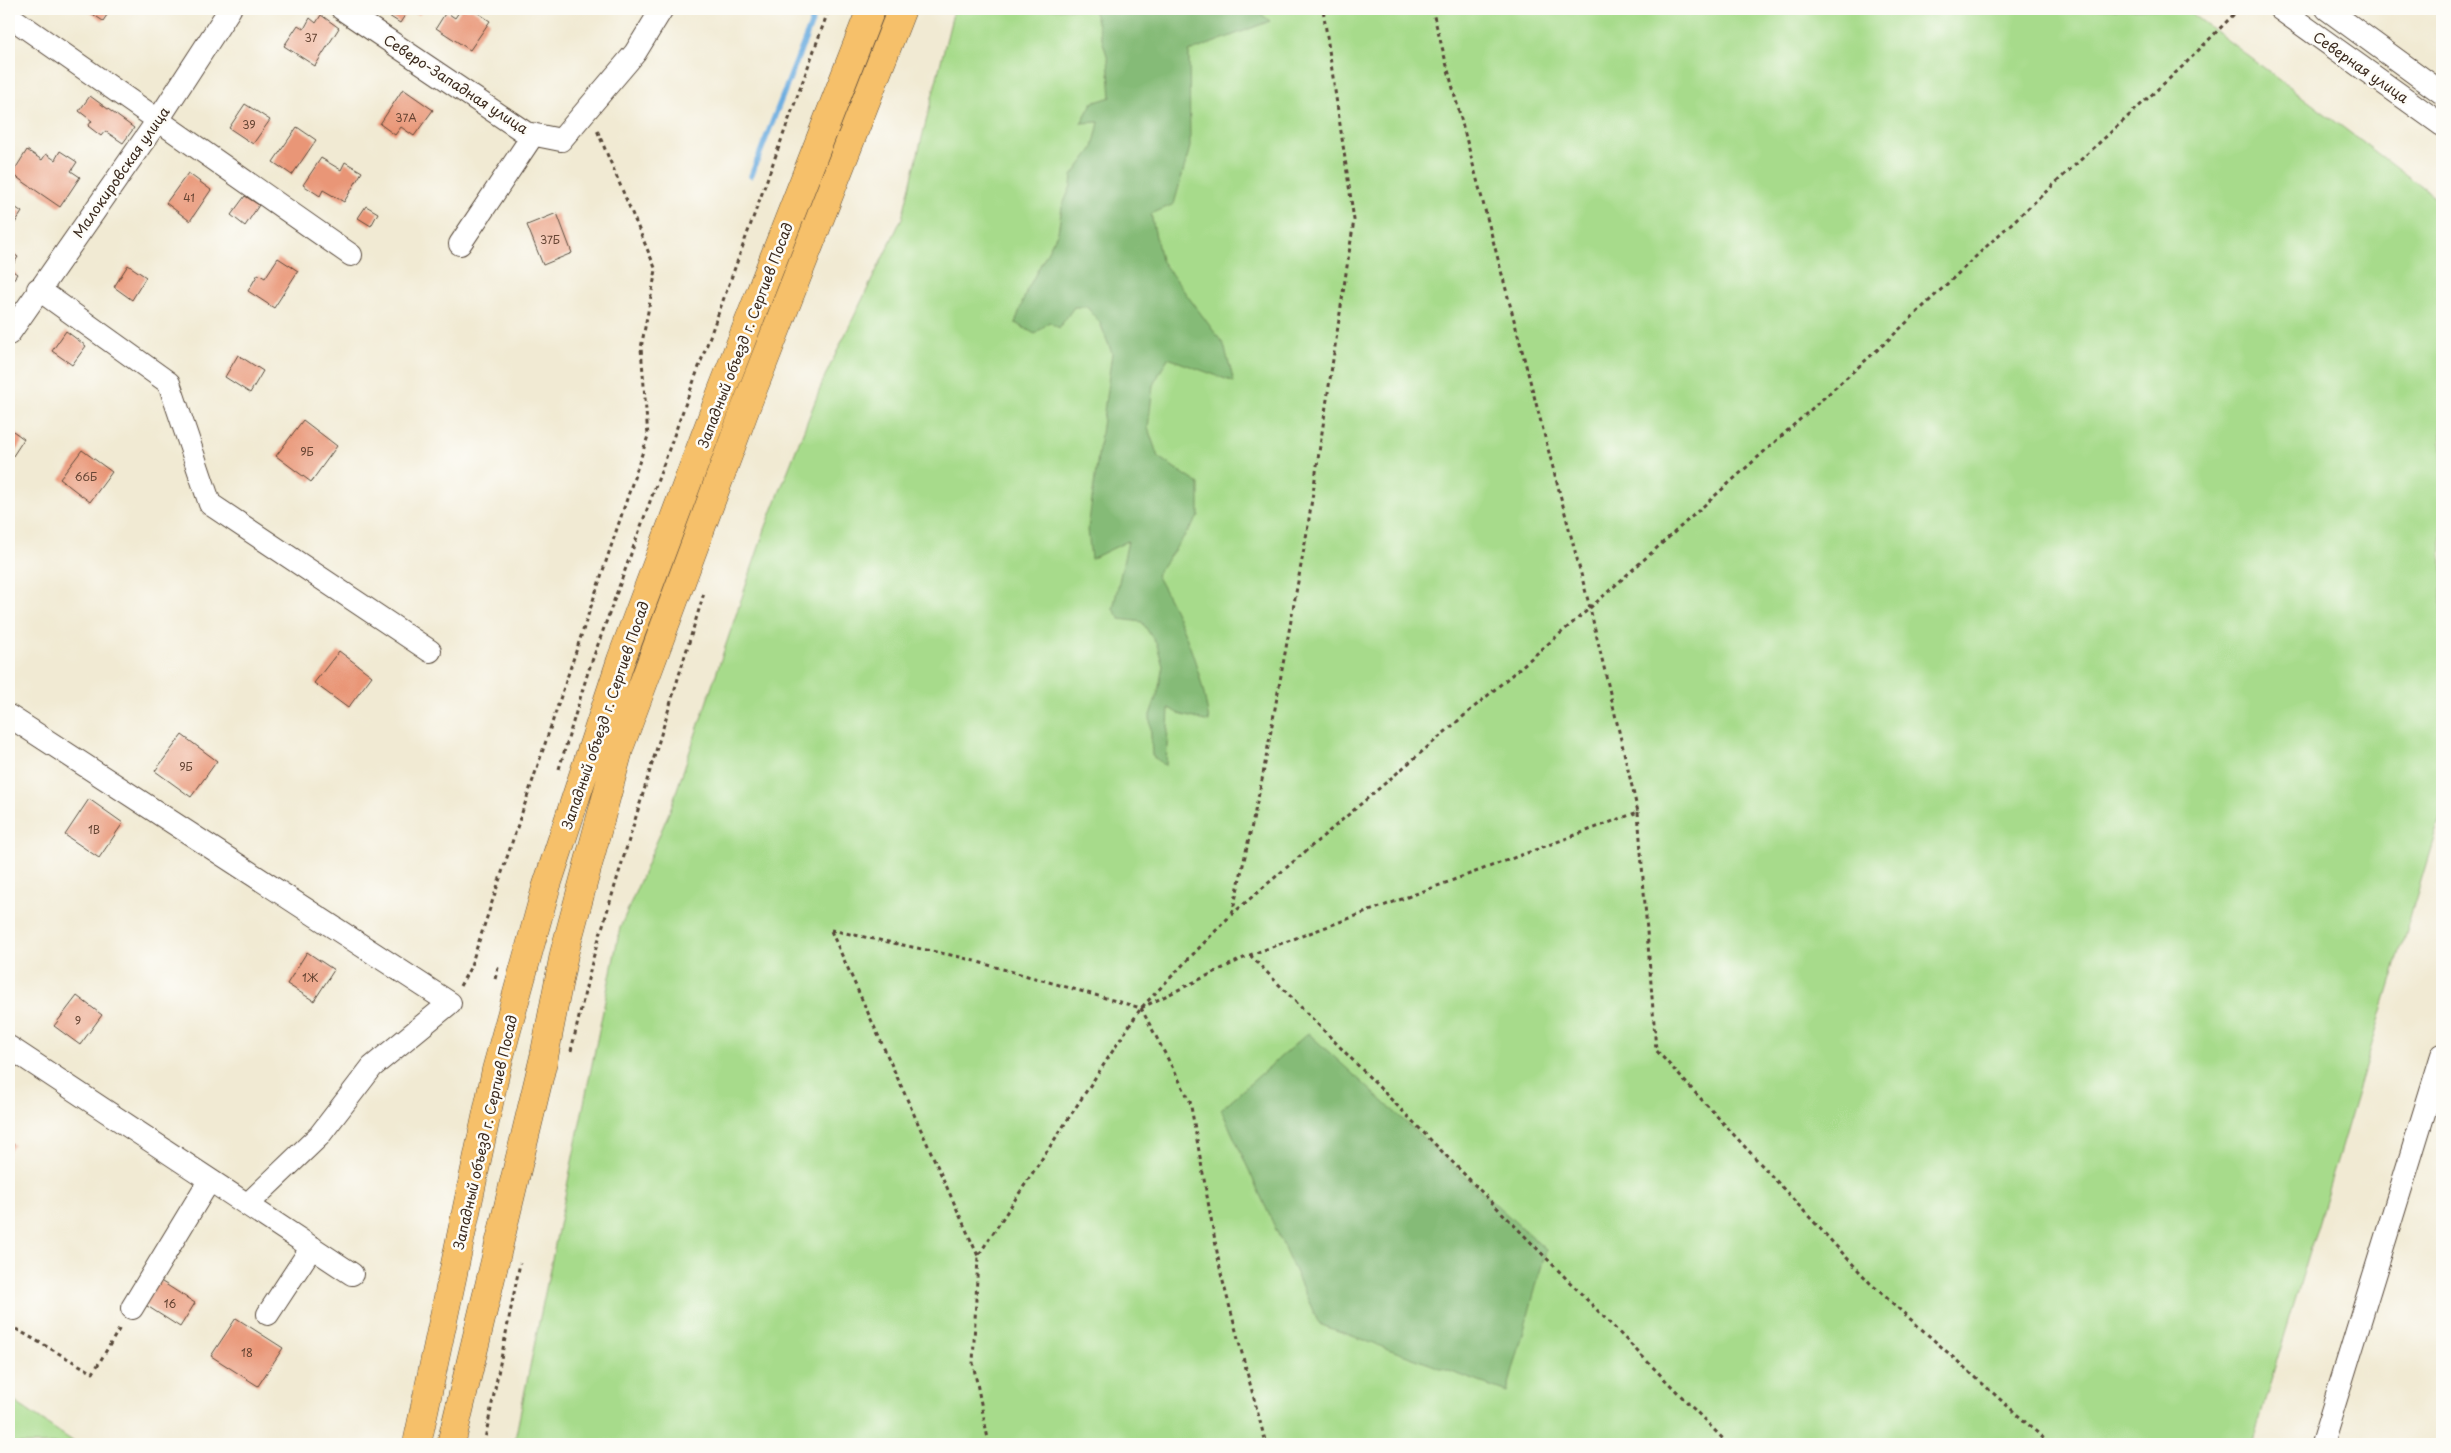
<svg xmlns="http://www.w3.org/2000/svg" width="2451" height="1453" viewBox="0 0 2451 1453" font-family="'Playpen Sans',sans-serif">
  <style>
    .green { fill: #a7db8b; stroke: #718254 }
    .forest { fill: #85bb77; stroke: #60724a }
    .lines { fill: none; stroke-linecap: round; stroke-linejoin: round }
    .stream { stroke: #6cade0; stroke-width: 5.5 }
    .building { fill: #e99677 }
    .minor-casing { stroke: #564739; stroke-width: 24 }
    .major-casing { stroke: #564739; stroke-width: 29 }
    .path { stroke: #564739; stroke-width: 3; stroke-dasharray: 4 4; stroke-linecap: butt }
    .minor { stroke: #fff; stroke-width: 22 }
    .major { stroke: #f6c06b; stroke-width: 28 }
    .labels { text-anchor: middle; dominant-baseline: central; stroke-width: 5; stroke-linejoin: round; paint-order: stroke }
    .number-label { font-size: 11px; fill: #664534 }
    .street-label { font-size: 14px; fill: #3b2a1e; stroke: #fdfcf7 }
  </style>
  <rect width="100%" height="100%" fill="#fdfcf7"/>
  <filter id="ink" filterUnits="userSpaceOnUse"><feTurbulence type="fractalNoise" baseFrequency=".02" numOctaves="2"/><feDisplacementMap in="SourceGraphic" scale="10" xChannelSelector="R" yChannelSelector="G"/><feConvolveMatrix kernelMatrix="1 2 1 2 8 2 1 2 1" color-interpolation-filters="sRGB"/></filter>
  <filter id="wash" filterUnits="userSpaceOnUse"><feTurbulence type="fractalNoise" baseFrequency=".0096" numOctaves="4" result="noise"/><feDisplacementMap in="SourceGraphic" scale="20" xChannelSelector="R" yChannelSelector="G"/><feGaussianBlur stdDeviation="1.12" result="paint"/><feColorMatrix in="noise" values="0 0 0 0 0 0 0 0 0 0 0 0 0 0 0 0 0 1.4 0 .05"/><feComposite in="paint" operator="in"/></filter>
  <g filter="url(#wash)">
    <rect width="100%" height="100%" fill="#f1ead3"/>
    <path class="green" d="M954,9H2186L2442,202V811L2252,1444H514L620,928L670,810L765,529L825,376L902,218Z
      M9,1398L77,1444H9Z"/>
    <path class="forest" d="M1093,9H1255L1270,21L1189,52L1190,147L1174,204L1151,214L1161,260L1224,345L1234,382L1168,358L1153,385L1148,428L1158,457L1199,484V516L1156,575C1182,620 1202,670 1209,722L1179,714L1169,708L1166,766L1152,756L1150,715L1158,692L1163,666L1157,645L1142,622L1120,619L1113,609L1128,541L1091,559L1088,529L1112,353L1100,323L1087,307H1074L1059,328L1049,322L1035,334L1015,323L1027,290L1058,232L1062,207L1071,186L1072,176L1093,148L1099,122L1081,123L1092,103L1111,97L1108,59Z
      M1308,1033L1546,1250L1507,1392L1319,1324L1221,1109Z"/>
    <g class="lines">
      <path class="stream" d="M751,176L817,9"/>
    </g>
    <g id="blocks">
      <path class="building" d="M85,9H111L103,21Z
        M393,9H409L400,23L389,16Z
        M410,9H423L419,15Z
        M461,9H472L490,21L470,50L436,28L446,12L455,18Z
        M321,15L339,28L315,66L284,46L298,25L304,29L310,18L316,23Z
        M403,89L433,110L414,136L401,127L395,135L380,124Z
        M90,96L134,128L123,143L105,131L101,136L88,126L92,121L79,111Z
        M245,104L270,120L253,144L229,128Z
        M297,127L316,140L292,175L273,162Z
        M27,150L42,160L46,154L55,160L60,151L77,162L71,171L80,177L60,207L12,174Z
        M321,158L341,170L345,162L362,172L344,202L323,190L320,196L303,185Z
        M188,173L211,190L190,221L166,203Z
        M245,196L259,205L245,226L231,215Z
        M9,203L22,212L13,226L9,223Z
        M366,206L378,213L371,226L358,218Z
        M557,213L572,253L543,265L527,225Z
        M9,244L12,246L11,252L18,257L10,269L17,274L9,286Z
        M278,258L298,271L274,308L248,291L258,274L265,278Z
        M128,265L146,277L132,300L114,287Z
        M66,331L86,346L72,365L52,351Z
        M238,355L263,371L250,393L225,377Z
        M303,420L337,446L311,482L276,456Z
        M9,428L24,439L9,462Z
        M82,450L112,472L90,502L60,479Z
        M339,651L372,676L348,708L314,683Z
        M182,735L217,761L191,797L155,771Z
        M89,799L123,823L99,858L65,835Z
        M307,952L334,970L314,1001L287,984Z
        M77,996L102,1015L80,1045L54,1026Z
        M9,1141L14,1145L9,1152Z
        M159,1280L195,1303L180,1327L144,1304Z
        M236,1318L283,1348L258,1386L211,1356Z"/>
    </g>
  </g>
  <g filter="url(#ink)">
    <use href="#blocks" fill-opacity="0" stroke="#564739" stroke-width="1"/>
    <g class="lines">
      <defs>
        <path id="minor" d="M342,9L526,133L561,140L635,53L662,9
          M2280,9L2442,125
          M2327,9L2442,93
          M9,16L351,255
          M460,244L533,135
          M38,289L169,383L210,504L430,651
          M9,334L158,120L230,9
          M9,716L450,1003L372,1067L319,1136L248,1204
          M9,1047L352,1274
          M132,1308L209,1181
          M268,1314L312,1247
          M2322,1444L2442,1055"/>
        <path id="major" d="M417,1444L496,1070L546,888L621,660L721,393L871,9
          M451,1444L544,1057L564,954L620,746L746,407L902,9"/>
      </defs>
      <use href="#minor" class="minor-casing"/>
      <use href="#major" class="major-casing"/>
      <path class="path" d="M559,769L588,672L829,9
        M1638,812L1656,1050L1870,1283L2050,1444
        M1232,914L1262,780L1307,532L1354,220L1323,9
        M831,930L960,957L1141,1008L1250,955L1638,812L1590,608L1432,9
        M831,931L978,1256
        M1250,955L1728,1444
        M495,979L499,964
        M460,986L470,968L648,436L641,348L656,270L597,130
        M1141,1008L1190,1101L1221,1274L1266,1444
        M571,1051L593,958L704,593
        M9,1325L93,1373L121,1326
        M484,1444L520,1263
        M989,1444L973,1363L978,1256L1141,1008L1231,915L1590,608L1885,343L1990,243L2183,66L2239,9"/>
      <use href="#minor" class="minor"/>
      <use href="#major" class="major"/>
    </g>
  </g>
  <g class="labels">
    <g class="number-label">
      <text x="311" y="37">37</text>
      <text x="406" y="117">37А</text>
      <text x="249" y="124">39</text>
      <text x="189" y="197">41</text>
      <text x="550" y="239">37Б</text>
      <text x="307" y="451">9Б</text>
      <text x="86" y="476">66Б</text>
      <text x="186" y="766">9Б</text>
      <text x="94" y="829">1В</text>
      <text x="310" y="977">1Ж</text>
      <text x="78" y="1020">9</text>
      <text x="170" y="1303">16</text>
      <text x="247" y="1352">18</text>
    </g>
    <g class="street-label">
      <text transform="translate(2361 67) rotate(35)">Северная улица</text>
      <text transform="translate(456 84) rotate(33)">Северо-Западная улица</text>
      <text transform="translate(121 172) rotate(-55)">Малокировская улица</text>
      <text transform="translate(745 335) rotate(-69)">Западный объезд г. Сергиев Посад</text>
      <text transform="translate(605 715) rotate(-71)">Западный объезд г. Сергиев Посад</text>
      <text transform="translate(485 1132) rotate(-77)">Западный объезд г. Сергиев Посад</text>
    </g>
  </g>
  <rect width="2451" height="1453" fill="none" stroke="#fdfcf7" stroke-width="30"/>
</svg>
